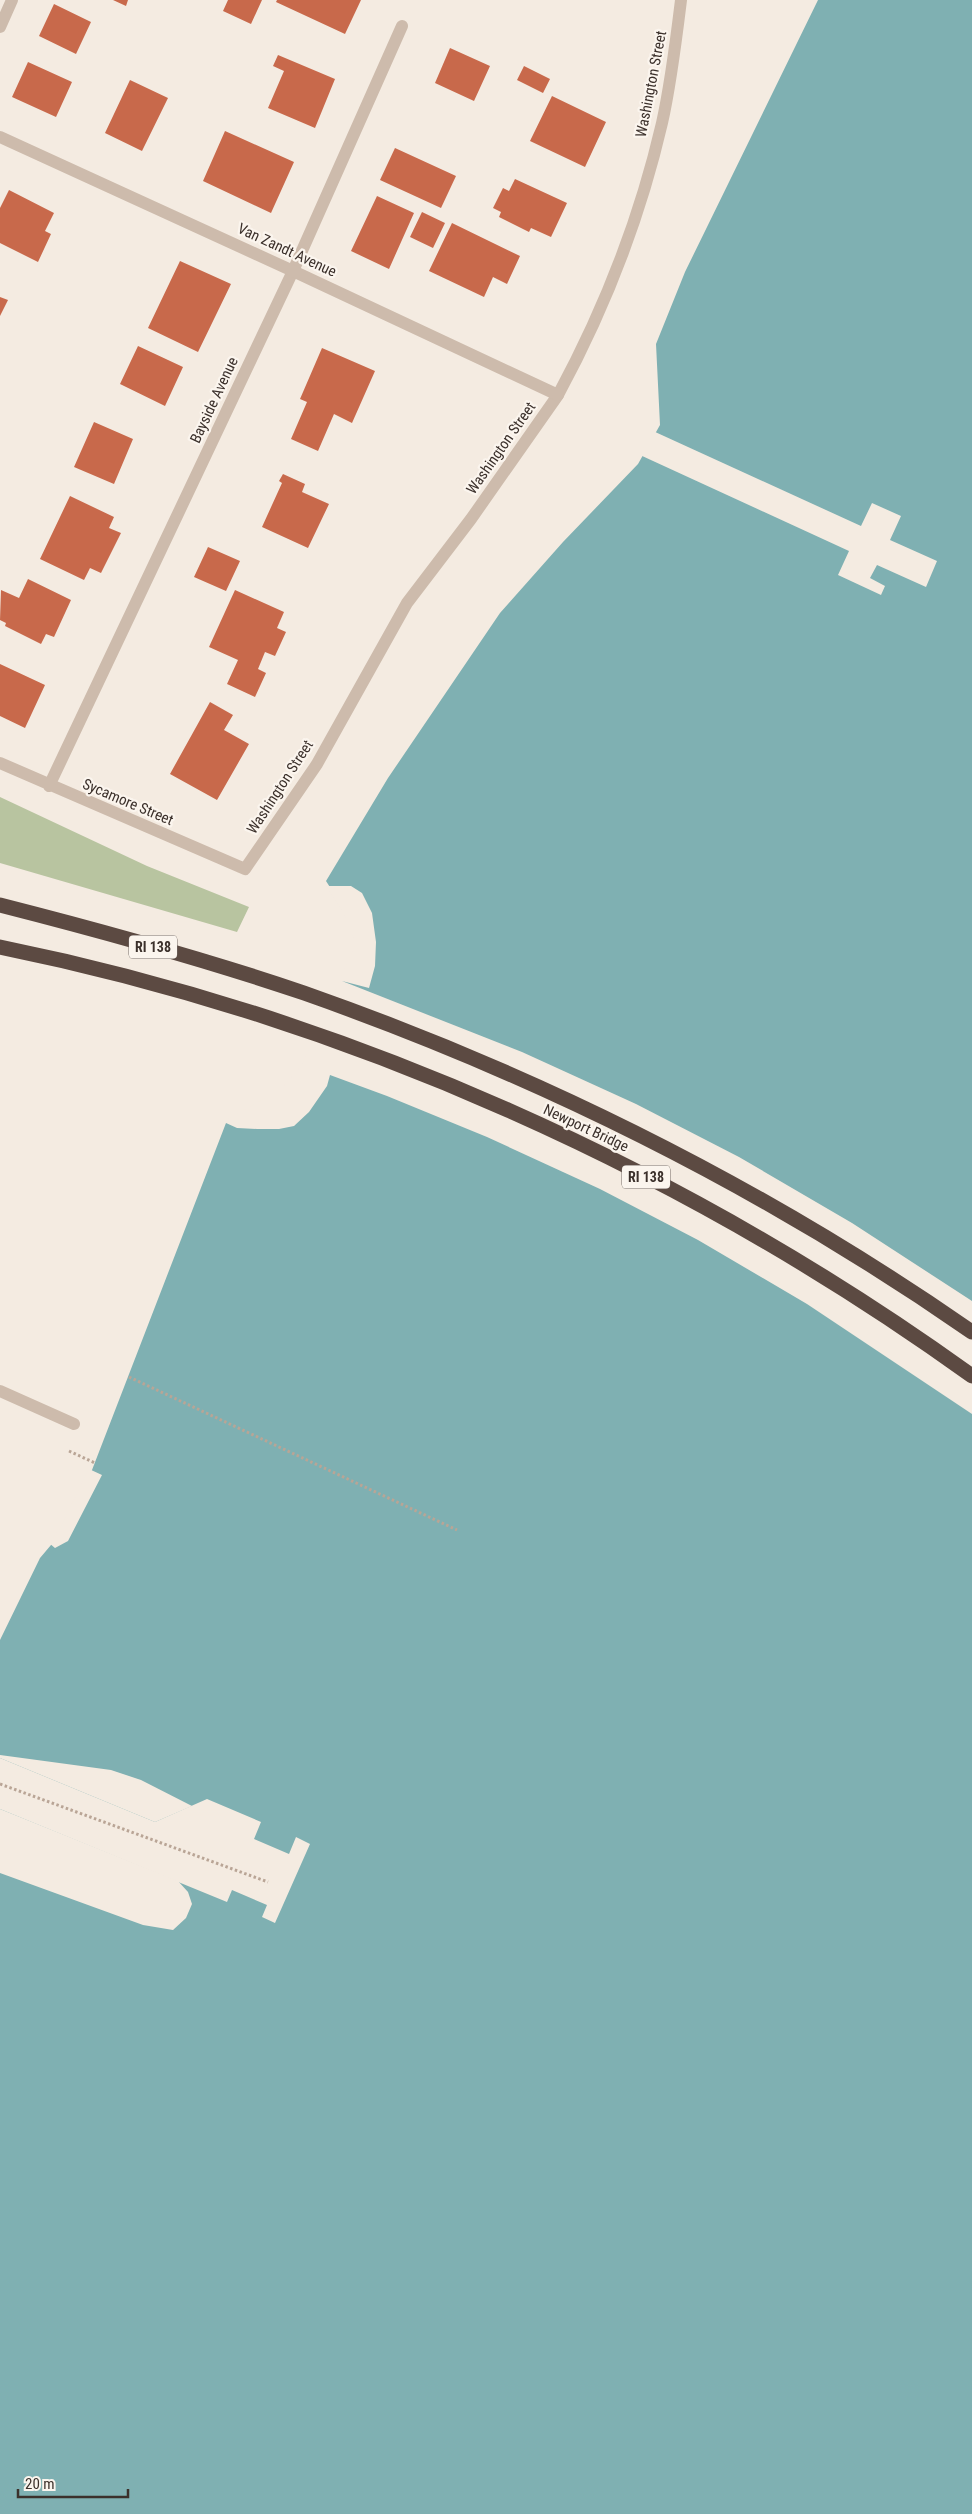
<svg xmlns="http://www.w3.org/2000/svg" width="972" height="2514" viewBox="0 0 972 2514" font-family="'Roboto Condensed',sans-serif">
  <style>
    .green { fill: #b8c4a0 }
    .water { fill: #7fb0b2 }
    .pier { fill: #f4ebe1 }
    .building { fill: #c8694b }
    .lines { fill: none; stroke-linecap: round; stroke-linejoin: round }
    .path { stroke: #b9a596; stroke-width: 3; stroke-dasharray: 2.5 2.5; stroke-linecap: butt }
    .minor { stroke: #cdbbac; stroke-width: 12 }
    .tertiary { stroke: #cdbbac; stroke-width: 12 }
    .motorway { stroke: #5c4a42; stroke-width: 15 }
    .labels { text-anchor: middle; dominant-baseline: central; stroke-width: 4.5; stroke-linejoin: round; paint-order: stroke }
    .shield { fill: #fbf5ee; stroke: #756b66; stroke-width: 1 }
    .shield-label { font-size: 14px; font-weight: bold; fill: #3b302b }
    .street-label { font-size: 15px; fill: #3b302b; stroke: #fbf5ee }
  </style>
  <rect width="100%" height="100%" fill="#f4ebe1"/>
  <path class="green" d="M0,797L147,866L249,907L237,932L0,863Z"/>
  <path class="water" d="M818,0H972V2514H0V1809L227,1902L232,1890L267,1905L262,1917L275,1923L310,1844L296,1837L289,1854L254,1839L261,1822L207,1799L155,1822L0,1758V1640L40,1558L62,1532L92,1470L226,1123L283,1091L304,1067L359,943L344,909L326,881L388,778L500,613L563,542L638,464L660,425L656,344L685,272Z"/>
  <path class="pier" d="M653,431L861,526L872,503L901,516L890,540L937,561L926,587L877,565L870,578L885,586L881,595L838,575L849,551L640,455Z
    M326,886H351L362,893L372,913L376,942L375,966L369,988L342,981L522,1052L636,1104L739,1157L852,1223L972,1301V1414L807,1304L698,1240L600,1189L487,1137L387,1096L330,1075L327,1086L309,1112L294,1126L279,1129H257L237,1128L226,1123V1120L281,1089L302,1065L356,943L342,910Z
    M89,1469L102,1475L68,1541L55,1548L49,1543L59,1530Z
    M0,1755L111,1770L141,1780L192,1806L155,1822L0,1758Z
    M0,1809L178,1881L188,1892L192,1904L186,1918L173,1930L143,1925L0,1873Z"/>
  <path class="building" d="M113,0H128L126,6Z
    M228,0H262L251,24L223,11Z
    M277,0H361L345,34L276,2Z
    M54,4L91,22L76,54L39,36Z
    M450,48L490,66L474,101L435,83Z
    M278,55L335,79L315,128L268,108L284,71L273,66Z
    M28,62L72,82L56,117L12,97Z
    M524,66L550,79L543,93L517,80Z
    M130,80L168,98L142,151L105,133Z
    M552,96L606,122L585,167L530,141Z
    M225,131L294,162L271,213L203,181Z
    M395,148L456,176L441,208L380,180Z
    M515,179L567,203L551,237L531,228L529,232L499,217L501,212L493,208L503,188L509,191Z
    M9,190L54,213L45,231L51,234L38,262L0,243V208Z
    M377,196L414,213L389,269L351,251Z
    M422,212L445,223L433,248L410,237Z
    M452,223L520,256L507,284L493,277L484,297L429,271Z
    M180,261L231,284L198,352L148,328Z
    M0,297L8,300L0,316Z
    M138,346L183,367L165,406L120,384Z
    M322,348L375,371L352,423L334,414L318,451L291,439L307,402L300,399Z
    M94,422L133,439L114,484L74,467Z
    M283,474L305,484L302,492L329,504L308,548L262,527L282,483L279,481Z
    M70,496L114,517L109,528L121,533L101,573L90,568L84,580L40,559Z
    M208,547L240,561L226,591L194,577Z
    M28,579L71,600L54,637L46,634L41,644L5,626L6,623L0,620L1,590L19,598Z
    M235,590L284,612L277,628L286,632L275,656L265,652L258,669L266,673L255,697L227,684L238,660L209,647Z
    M0,664L45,685L25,728L0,716Z
    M210,702L233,715L224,730L249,744L217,800L170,774Z"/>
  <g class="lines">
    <path class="path" d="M129,1377L457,1530
      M69,1451L95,1463
      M0,1784L268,1882"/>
    <path class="minor" d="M0,27L12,0
      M0,763L245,869L317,764L407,603L471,519L558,395
      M49,786L293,271L402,26
      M0,1391L74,1424"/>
    <path class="tertiary" d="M0,137L293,271L558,395C604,310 640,218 662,123C671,83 676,41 681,0"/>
    <path class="motorway" d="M0,905C102,931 204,959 304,993C540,1076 766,1189 972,1332
      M0,947C346,1017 685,1169 972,1376"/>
  </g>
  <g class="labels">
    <g class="shield">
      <rect x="129" y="935.5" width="48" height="23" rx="4"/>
      <rect x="622" y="1165.5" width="48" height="23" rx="4"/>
    </g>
    <g class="shield-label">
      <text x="153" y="947">RI 138</text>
      <text x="646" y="1177">RI 138</text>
    </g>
    <g class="street-label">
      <text transform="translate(651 84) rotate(-79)">Washington Street</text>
      <text transform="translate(287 250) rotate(25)">Van Zandt Avenue</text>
      <text transform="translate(214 400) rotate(-65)">Bayside Avenue</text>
      <text transform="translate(501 448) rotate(-55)">Washington Street</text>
      <text transform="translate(280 787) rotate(-57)">Washington Street</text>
      <text transform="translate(128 802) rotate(23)">Sycamore Street</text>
      <text transform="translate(586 1128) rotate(25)">Newport Bridge</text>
    </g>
  </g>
  <path d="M18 2489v8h110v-8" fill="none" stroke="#3b302b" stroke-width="2.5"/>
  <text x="25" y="2489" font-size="15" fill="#3b302b" stroke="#fbf5ee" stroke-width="4" paint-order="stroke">20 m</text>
</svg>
